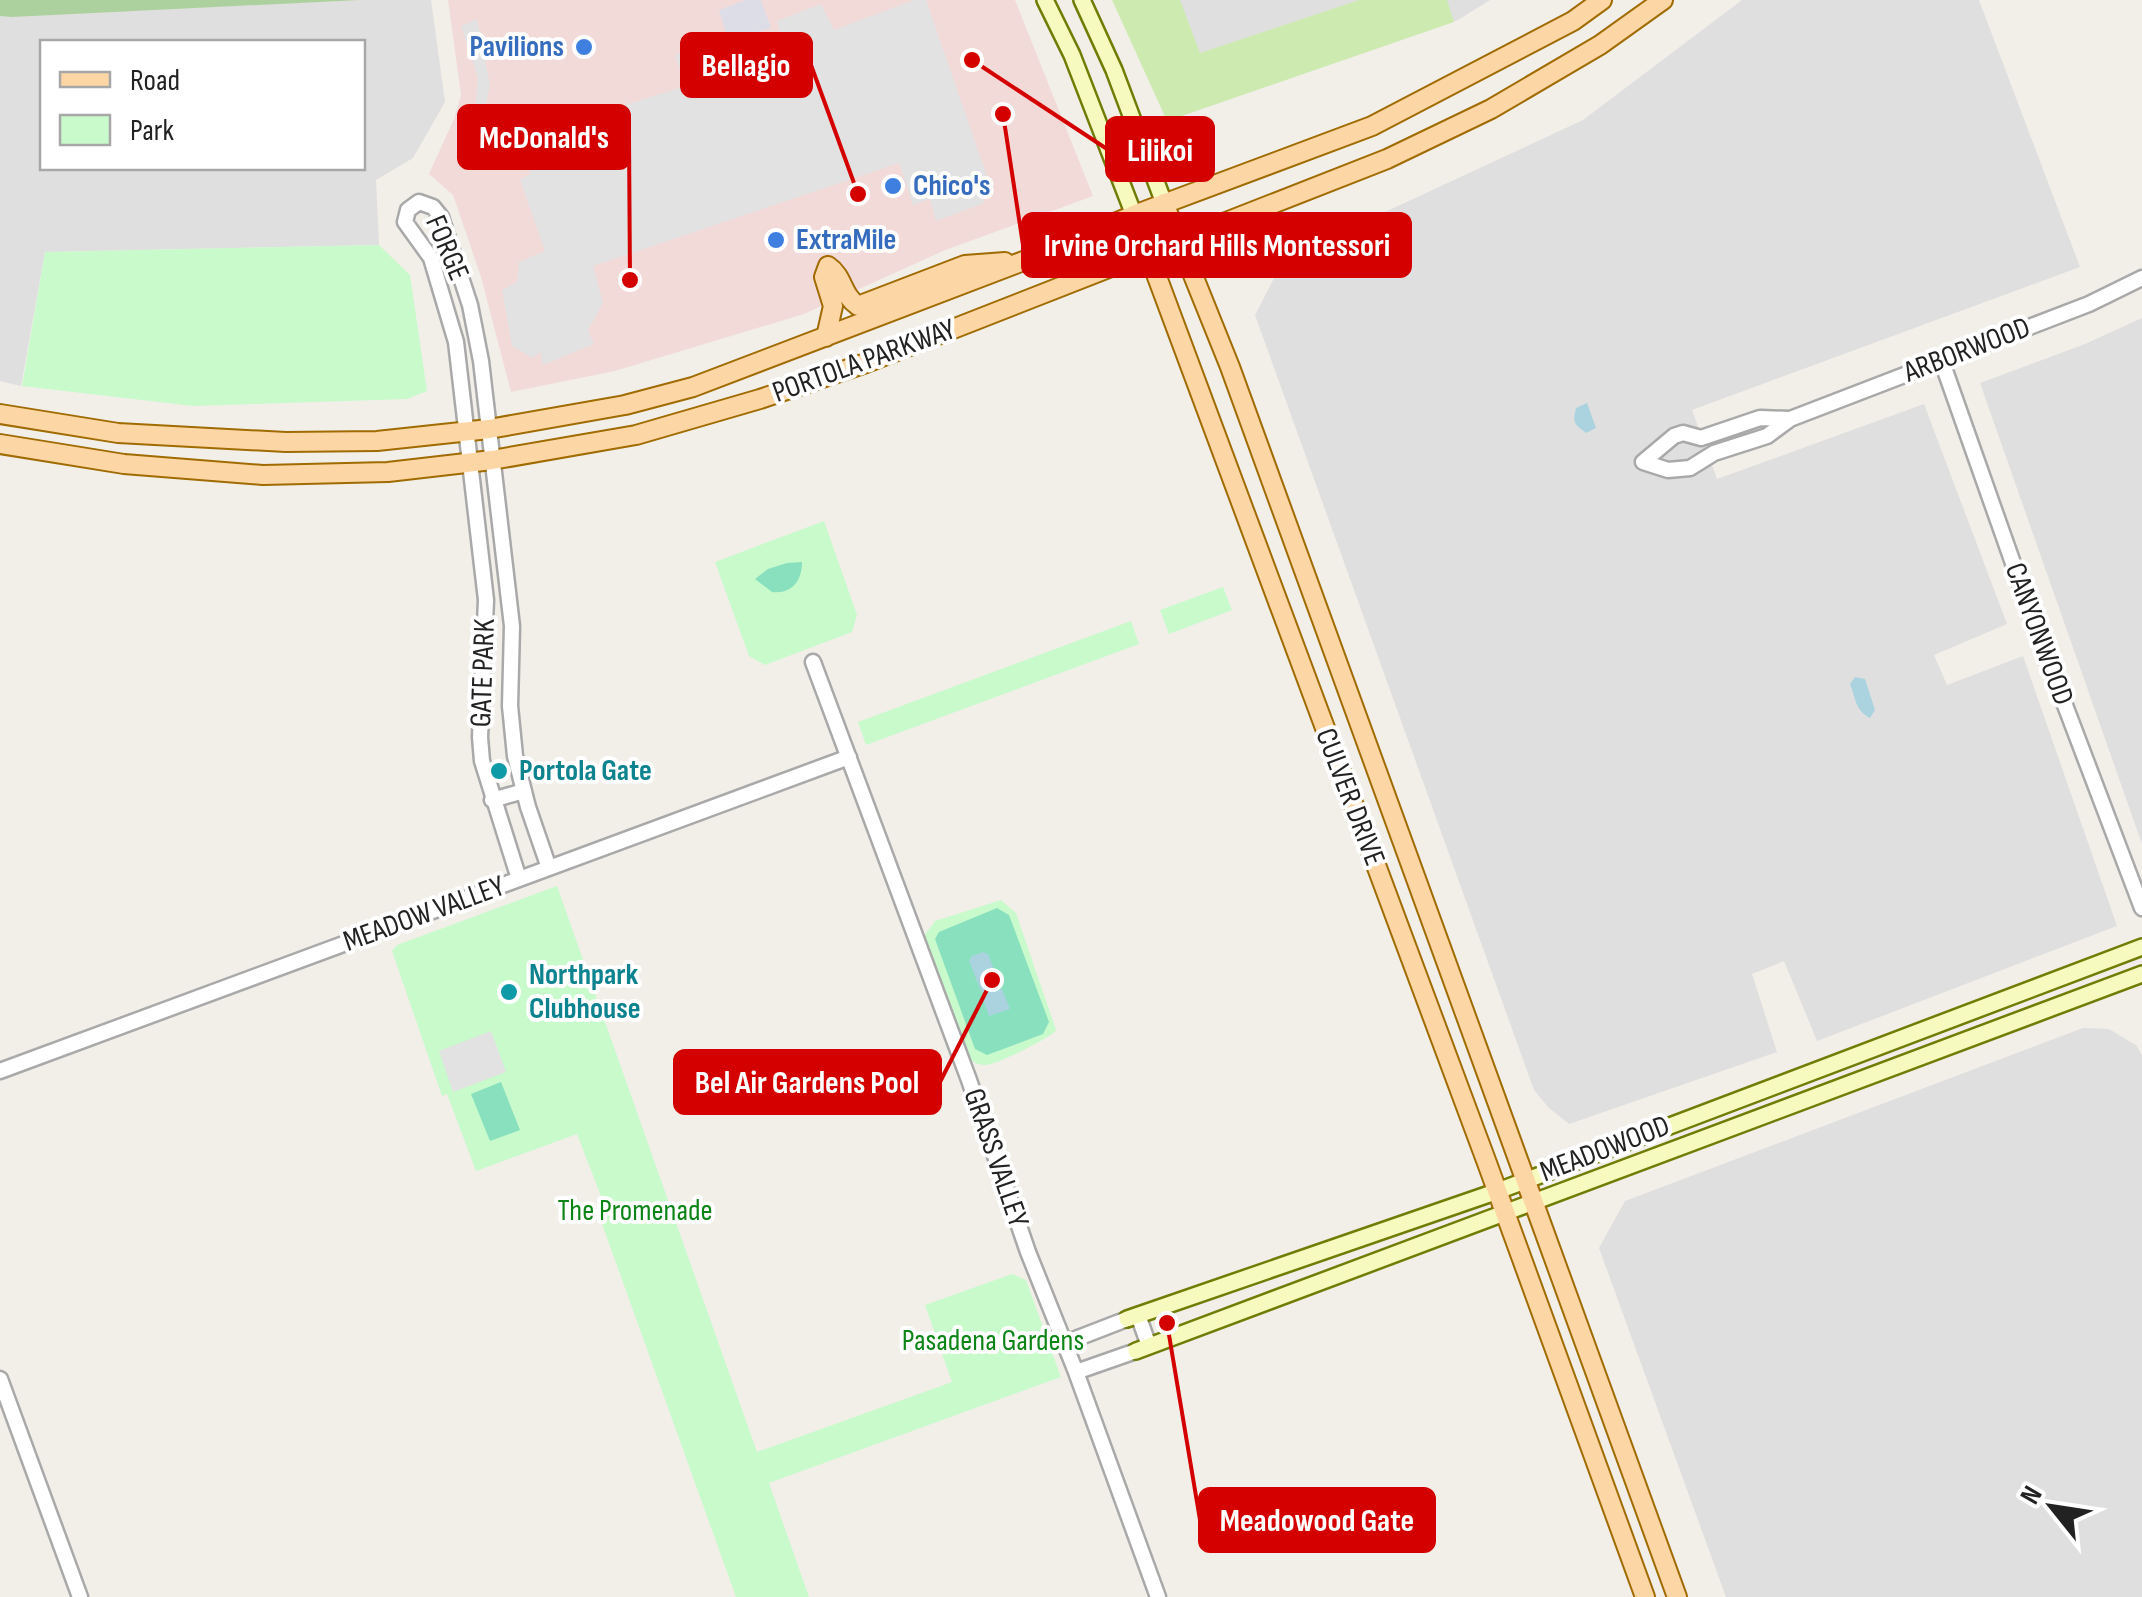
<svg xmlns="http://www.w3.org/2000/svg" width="2142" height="1597" viewBox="0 0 2142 1597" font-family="'Sofia Sans Condensed',sans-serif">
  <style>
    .residential { fill: #e0dfdf; fill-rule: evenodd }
    .commercial { fill: #f2dad9 }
    .grass { fill: #cdebb0 }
    .forest { fill: #add19e }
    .park { fill: #c8facc }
    .pitch { fill: #88e0be }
    .parking { fill: #e2e2e2 }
    .plaza { fill: #dddde8 }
    .water { fill: #aad3df }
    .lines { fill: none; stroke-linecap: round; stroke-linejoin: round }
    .tertiary-casing { stroke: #a9a9a9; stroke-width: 19 }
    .secondary-casing { stroke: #707d05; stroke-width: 20 }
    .primary-casing { stroke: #a06b00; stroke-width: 22 }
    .tertiary { stroke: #fff; stroke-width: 14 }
    .secondary { stroke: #f7fabf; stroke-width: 15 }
    .primary { stroke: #fcd6a4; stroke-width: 18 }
    .shop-dot { fill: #3f7fe0; stroke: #fff; stroke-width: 4 }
    .culture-dot { fill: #0f9aa8; stroke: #fff; stroke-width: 4 }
    .labels { text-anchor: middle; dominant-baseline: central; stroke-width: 8; stroke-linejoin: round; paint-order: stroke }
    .shop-label { font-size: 30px; font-weight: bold; fill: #366cbe; stroke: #fff; text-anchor: start }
    .street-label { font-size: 30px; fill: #222; stroke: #fff }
    .culture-label { font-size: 30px; font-weight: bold; fill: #0d838f; stroke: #fff; text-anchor: start }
    .park-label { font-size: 30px; fill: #0c8416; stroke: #fff }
    .leader { fill: none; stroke: #d40000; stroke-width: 4 }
    .callout-dot { fill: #d40000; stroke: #fff; stroke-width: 4 }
    .callout { fill: #d40000; stroke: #d40000; stroke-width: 4 }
    .callout-label { font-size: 32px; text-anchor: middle; font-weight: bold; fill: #fff }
  </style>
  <rect width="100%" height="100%" fill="#f2efe9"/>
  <path class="residential" d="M361,0H431L445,102L413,158L376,180L379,245L45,252L21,386L0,381V16ZM42,42H362V168H42Z
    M1115,0H1490L1458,20L1167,121Z
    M1742,0H1979L2080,267L1692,410L1717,479L1924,404L2007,624L1934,655L1947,685L2023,656L2117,926L1817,1041L1784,961L1752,974L1777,1052L1569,1124L1548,1107L1534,1090L1255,315L1284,259L1583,120Z
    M2142,318V844L1980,383L2085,344Z
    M2083,1028L2109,1029L2137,1046L2142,1056V1597H1726L1599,1248L1625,1201Z"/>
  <path class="commercial" d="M448,0H1015L1093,196L943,251L804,314L615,371L511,392L481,277L453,195L429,174L454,119L461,95Z"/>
  <path class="grass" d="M1112,0H1180L1200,53L1359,0H1447L1454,22L1167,121Z"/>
  <path class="forest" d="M0,0H361L12,17L0,16Z"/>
  <path class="park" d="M379,245L410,275L427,391L407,399L193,406L22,386L45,252Z
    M824,521L857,615L852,632L765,665L749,656L715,562Z
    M1223,587L1232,610L1169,634L1160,610Z
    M1131,621L1139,644L866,745L858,722Z
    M557,886L757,1452L952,1382L925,1305L1012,1274L1026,1280L1061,1377L769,1483L809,1597H736L597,1210L601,1196L577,1134L476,1171L447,1094L442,1096L392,951L397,945Z
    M1001,900L1016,913L1056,1030C1051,1038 995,1065 986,1065C976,1065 971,1061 965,1055L962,1036L934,961L925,945L924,936L935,921Z"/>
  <path class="pitch" d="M787,563L802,562C802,581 792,594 772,592L755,579L768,569Z
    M997,908L1009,915L1049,1022L1043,1034L987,1055L975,1049L935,939L939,932Z
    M501,1082L520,1130L490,1141L471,1094Z"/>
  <path class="parking" d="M914,0H926L990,185L981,189L984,203L936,221L930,199L913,205L899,163L593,266L603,303L588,330L594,344L543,365L540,352L533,358L512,346L502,290L517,282L519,262L545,251L520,180L530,174L516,139L686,86L675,55L719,40L729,66L784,46L777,21L821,4L834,30Z
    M477,19L490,85L483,118L474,120L478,78L461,26Z
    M491,1031L506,1072L453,1092L439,1051Z"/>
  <path class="plaza" d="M746,0H761L771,28L728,40L719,10Z"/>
  <path class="water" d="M1587,403L1596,428L1586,433C1575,424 1572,424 1576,408Z
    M1855,677L1865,679L1875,710L1870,718C1855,710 1856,699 1850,684Z
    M983,952L988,954L1000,985L998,990L1002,989L1010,1009L989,1016L982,996L986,994L981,991L969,961L972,956Z"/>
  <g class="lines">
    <defs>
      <path id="tertiary" d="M1941,359L2038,634L2142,908
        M1643,462L1668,470L1690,468L1714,453L1767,436L1790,419L2089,304L2142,278
        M1643,462L1674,436L1683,433L1701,438L1760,418L1789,419
        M813,662L969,1080L1028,1252L1076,1372L1158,1597
        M492,800L524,791
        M519,879L482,761L480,737L486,600L456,342L431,258L405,222L408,210L419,202L433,207L441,217L470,305L481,361L512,626L510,706L515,756L528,807L549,868
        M0,1071L849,757
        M1138,1315L1149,1346
        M1065,1343L1127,1319
        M1076,1372L1136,1351
        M0,1379L80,1597"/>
      <path id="secondary" d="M1045,0L1072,55L1134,215
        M1082,0L1114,70L1164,203
        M1127,1319L1498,1191L2142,947
        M1136,1351L2142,974"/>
      <path id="primary" d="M1164,203L1230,367L1677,1597
        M1134,215L1487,1163L1645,1597
        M828,266C844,277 841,294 858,306L965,265L1005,262
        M826,337L833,306L824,277L828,266
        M0,414L118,433L286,442L377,441L489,429L625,405L693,387L1026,260L1134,215L1372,126L1573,21L1602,0
        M0,444L124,464L263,475L388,472L492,460L636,435L760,399L866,363L1387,159L1491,109L1600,45L1663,0"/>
    </defs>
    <use href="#tertiary" class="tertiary-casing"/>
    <use href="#secondary" class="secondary-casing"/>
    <use href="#primary" class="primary-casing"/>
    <use href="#tertiary" class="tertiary"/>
    <use href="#secondary" class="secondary"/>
    <use href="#primary" class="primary"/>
  </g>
  <g class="shop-dot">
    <circle cx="584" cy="47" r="10"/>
    <circle cx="893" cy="186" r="10"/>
    <circle cx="776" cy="240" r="10"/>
  </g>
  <g class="culture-dot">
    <circle cx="499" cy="771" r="10"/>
    <circle cx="509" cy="992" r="10"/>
  </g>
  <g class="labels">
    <g class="shop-label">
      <text x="564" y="47" text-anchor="end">Pavilions</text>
      <text x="913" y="186">Chico's</text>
      <text x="796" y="240">ExtraMile</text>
    </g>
    <g class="street-label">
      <text transform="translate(447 248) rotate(67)">FORGE</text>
      <text transform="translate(1967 350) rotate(-21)">ARBORWOOD</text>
      <text transform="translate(864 361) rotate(-20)">PORTOLA PARKWAY</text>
      <text transform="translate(2039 634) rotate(70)">CANYONWOOD</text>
      <text transform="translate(483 673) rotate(-88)">GATE PARK</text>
      <text transform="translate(1350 797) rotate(69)">CULVER DRIVE</text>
      <text transform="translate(424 914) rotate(-20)">MEADOW VALLEY</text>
      <text transform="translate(1605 1149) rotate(-21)">MEADOWOOD</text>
      <text transform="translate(996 1158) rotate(71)">GRASS VALLEY</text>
    </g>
    <g class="culture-label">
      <text x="519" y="771">Portola Gate</text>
      <text x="529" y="975">Northpark<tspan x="529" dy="34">Clubhouse</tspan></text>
    </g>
    <g class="park-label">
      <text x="635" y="1211">The Promenade</text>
      <text x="993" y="1341">Pasadena Gardens</text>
    </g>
  </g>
  <path class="leader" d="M858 194L811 65M630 280L629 137M972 60L1107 149M1003 114L1023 245M992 980L940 1082M1167 1323L1200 1520"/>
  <g class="callout-dot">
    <circle cx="858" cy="194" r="10"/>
    <circle cx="630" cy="280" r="10"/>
    <circle cx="972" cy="60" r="10"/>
    <circle cx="1003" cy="114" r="10"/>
    <circle cx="992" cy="980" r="10"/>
    <circle cx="1167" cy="1323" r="10"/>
  </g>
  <g class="callout">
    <rect x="682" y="34" width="129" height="62" rx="10"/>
    <rect x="459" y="106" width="170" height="62" rx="10"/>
    <rect x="1107" y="118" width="106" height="62" rx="10"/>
    <rect x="1023" y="214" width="387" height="62" rx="10"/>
    <rect x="675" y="1051" width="265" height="62" rx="10"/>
    <rect x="1200" y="1489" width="234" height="62" rx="10"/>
  </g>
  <g class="callout-label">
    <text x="746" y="76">Bellagio</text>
    <text x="544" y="148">McDonald's</text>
    <text x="1160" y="161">Lilikoi</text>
    <text x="1217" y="256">Irvine Orchard Hills Montessori</text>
    <text x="807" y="1093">Bel Air Gardens Pool</text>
    <text x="1317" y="1531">Meadowood Gate</text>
  </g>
  <rect x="40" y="40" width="325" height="130" fill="#ffffff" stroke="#a7a7a7" stroke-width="2.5"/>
  <rect x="60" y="72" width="50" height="15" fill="#fcd6a4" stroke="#a7a7a7" stroke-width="2.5"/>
  <text x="130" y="90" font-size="30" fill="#222222">Road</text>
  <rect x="60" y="115" width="50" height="30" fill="#c8facc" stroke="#a7a7a7" stroke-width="2.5"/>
  <text x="130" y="140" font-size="30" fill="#222222">Park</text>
  <g transform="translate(2052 1507) rotate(300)" stroke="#ffffff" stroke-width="8" paint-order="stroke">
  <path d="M0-8L18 38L0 25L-18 38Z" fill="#222222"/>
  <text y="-15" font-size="28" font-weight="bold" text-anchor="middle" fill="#222222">N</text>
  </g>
</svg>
